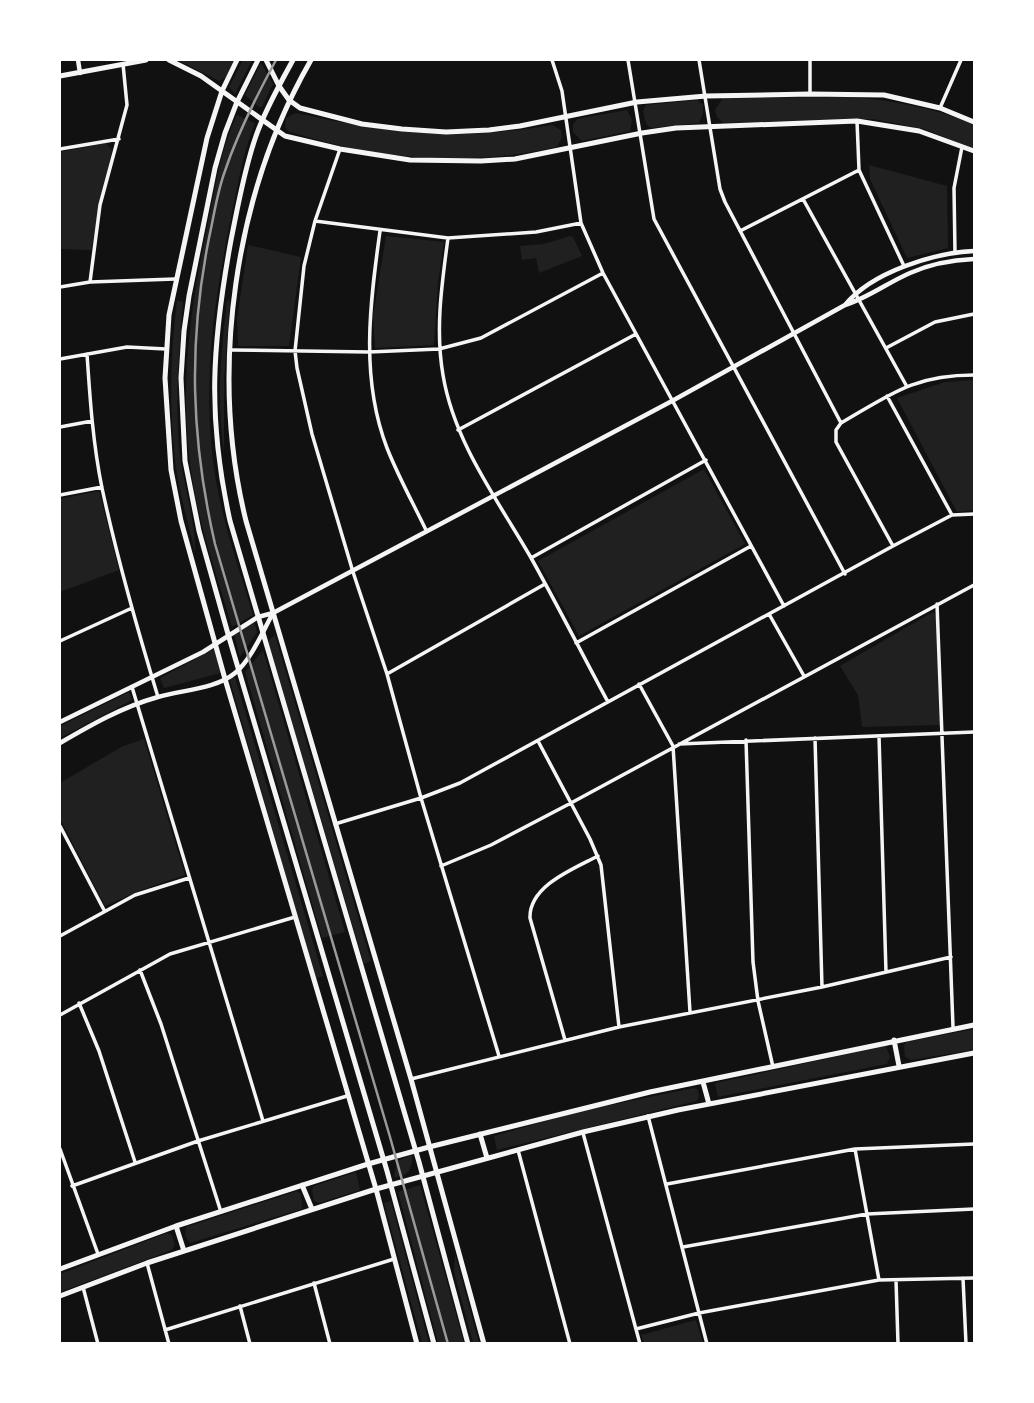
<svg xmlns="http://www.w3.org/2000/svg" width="1034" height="1403" viewBox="0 0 1034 1403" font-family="'Work Sans',sans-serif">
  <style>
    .green { fill: #202020 }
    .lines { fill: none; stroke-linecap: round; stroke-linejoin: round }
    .minor { stroke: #f5f5f5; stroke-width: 3.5 }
    .tertiary { stroke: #f5f5f5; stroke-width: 4.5 }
    .secondary { stroke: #f5f5f5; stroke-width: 5 }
    .primary { stroke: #f5f5f5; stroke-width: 5 }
    .rail { stroke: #9a9a9a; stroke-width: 2.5 }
  </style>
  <rect width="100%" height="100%" fill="#111"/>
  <path class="green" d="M178,60H234L227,77L219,81Z
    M243,60H252L235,94L229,87Z
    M261,63L273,84L262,107H259L245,95Z
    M849,97C893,100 934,108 974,124V149L924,129L873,119L723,123L717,117L715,110L723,98Z
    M697,100L703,105V113L699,123L651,128L646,124L643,111L646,105Z
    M627,110L632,120L630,131L582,141L573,132V125L577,119Z
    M296,113C389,133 457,142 552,125L561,130L562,137L557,147C469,167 374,160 288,131L285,127L286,118Z
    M237,115L255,123C241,158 236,195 228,232C211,318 201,404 218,491C226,533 241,574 253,615L232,627C218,579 201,532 193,483C178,393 189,316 207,228C215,190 220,150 237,115Z
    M106,143L112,150L91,250L60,249V152Z
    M869,165L947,186L948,248L907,258L870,179Z
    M386,236L444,242L438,283L434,345L375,348L373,316Z
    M570,236L573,237L582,256L539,273L536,258L522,260L520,246L544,244Z
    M248,245L301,257L289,346H238L237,319Z
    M177,300L183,302C179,350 175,399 179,447C182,483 196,518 195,553C189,525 180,497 176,468C169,412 170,356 177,300Z
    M227,300L230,301L224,380V452C216,401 221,352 227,300Z
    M974,380V510L957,512L897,398L945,382Z
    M704,469L745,544L579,636L538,561Z
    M99,491L119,570L60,592V499Z
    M933,612L936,616L940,725L862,727L858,695L840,666Z
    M254,621L257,632L240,657L234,634Z
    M275,635L371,961L364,964L268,641Z
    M214,649L221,673L164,688L160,678Z
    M263,650L345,932L322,938L245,672Z
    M234,674L323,976L315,979L229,677Z
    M129,692L132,700L60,738V726Z
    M144,739L185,875L141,890L105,906L60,819V783L123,746Z
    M974,1029V1050L911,1060L905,1057L904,1046L906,1042Z
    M886,1046L890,1057L887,1064L718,1097L715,1083Z
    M694,1088L698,1090L699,1096L697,1101L497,1150L494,1136L576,1112Z
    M412,1155C413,1168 408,1178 394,1177L397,1161Z
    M356,1172L360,1190L319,1203L314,1201L312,1190L314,1186Z
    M420,1185L464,1343H438L398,1192Z
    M297,1191L301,1194L302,1209L193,1242L190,1243L185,1236L186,1227Z
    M391,1201L429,1343H422L384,1203Z
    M167,1233L172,1235L175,1245L172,1250L60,1292V1274Z
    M455,1254L479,1343H473L454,1272Z
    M696,1320L703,1343H644L641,1335Z"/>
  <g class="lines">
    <path class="minor" d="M552,60L562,91L581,223L603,273L784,606
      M628,60L654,219L845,574
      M699,60L720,189L725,202L841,423L836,430V442L893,546
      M810,60V94
      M940,108L961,60
      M857,121L859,170L904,266
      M60,149L119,139
      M340,149L315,221L304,266L295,351L297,368L312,434L353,572L387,674L421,798L499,1056
      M803,199L906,385
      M315,221L448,238L536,232L581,223
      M380,231C370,303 360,378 387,448C398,476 413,503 426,530
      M740,231L859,170
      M448,238C442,283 435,329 443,375C454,442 497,499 530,556C557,604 582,654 608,702
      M955,253L954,188L962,147
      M90,282L100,205L127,105L123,64
      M60,287L90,282L175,279
      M886,348L935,322L974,314
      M231,350L369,352L439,349L481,338L603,273
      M87,354C90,399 93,444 102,488C117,558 137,628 158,697
      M60,359L127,347L166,349
      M887,396L952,515
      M841,423C891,394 914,375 974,375
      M60,427L92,421
      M458,430L636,334
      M60,495L102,487
      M531,558L706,460
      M937,604L953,1027
      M769,614L804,676
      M60,641L132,608
      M576,643L751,546
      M387,674L545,584
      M639,684L673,746L690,1012
      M132,687L263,1121
      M879,736L886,972
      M815,738L822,987
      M746,740L753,962L758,1001L773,1067
      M538,741L590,839L601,865L619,1027
      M679,744L974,732
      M335,824L421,798L460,783L893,546L952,515L974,514
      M60,826L104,910
      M441,866L491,845L571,803L974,585
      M60,936L135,895L189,878
      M140,970L161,1024L221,1212
      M79,1003L99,1051L135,1162
      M60,1015L170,954L295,917
      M565,1040L530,918C529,886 573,869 598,856
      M411,1079L619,1027L822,987L951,957
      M648,1116L707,1344
      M583,1133L640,1344
      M60,1149L98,1254
      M855,1149L879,1280
      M518,1150L570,1344
      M667,1184L855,1149L974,1144
      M72,1186L198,1141L347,1096
      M683,1247L867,1214L974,1209
      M147,1263L169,1344
      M963,1278L966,1344
      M896,1280L898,1344
      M314,1283L330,1344
      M83,1287L98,1344
      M240,1306L250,1344
      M636,1329L699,1313L879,1280L974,1278
      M165,1330L394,1259"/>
    <path class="tertiary" d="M78,60L80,73
      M845,305C872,272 933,253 974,251
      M60,722L203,652L258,617L273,613
      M60,743C91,725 122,707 158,697C182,690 216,689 235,673C251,660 263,631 273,613L672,401L845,305C868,298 887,283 910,273C930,264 952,260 974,259"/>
    <path class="secondary" d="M169,60L201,76L285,136L340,149L410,160L481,161L515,159L642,133L676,128L857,121L919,131L974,151
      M237,60L222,91L207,138L169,315L165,378L171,470L181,521L225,679L376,1189L417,1344
      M266,60L279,86L289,100L300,108L362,124L402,129L446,132L489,130L520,126L637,102L706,96L810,94L884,95L940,108L974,122
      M311,60C234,194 209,371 246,521L411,1079L484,1344
      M60,76L146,60
      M894,1040L899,1066
      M703,1082L709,1104
      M480,1134L487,1158
      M302,1185L312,1209
      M176,1226L184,1251
      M60,1269L176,1226L368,1164L429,1147L650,1092L974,1025
      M60,1296L147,1263L376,1189L583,1132L678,1110L974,1053"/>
    <path class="primary" d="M258,60L237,102L225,133L215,168L189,296L184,331L181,378L185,461L199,531L228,634L387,1171L434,1344
      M293,60C280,84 265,110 256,136C244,170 238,206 231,240C212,344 207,417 230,521L419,1162L468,1344"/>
    <path class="rail" d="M276,60C257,95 238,132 225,171C217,192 214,216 209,238C188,343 191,440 215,544L390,1137L448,1344"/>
  </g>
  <rect width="1034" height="1403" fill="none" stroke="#ffffff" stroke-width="122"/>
</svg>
